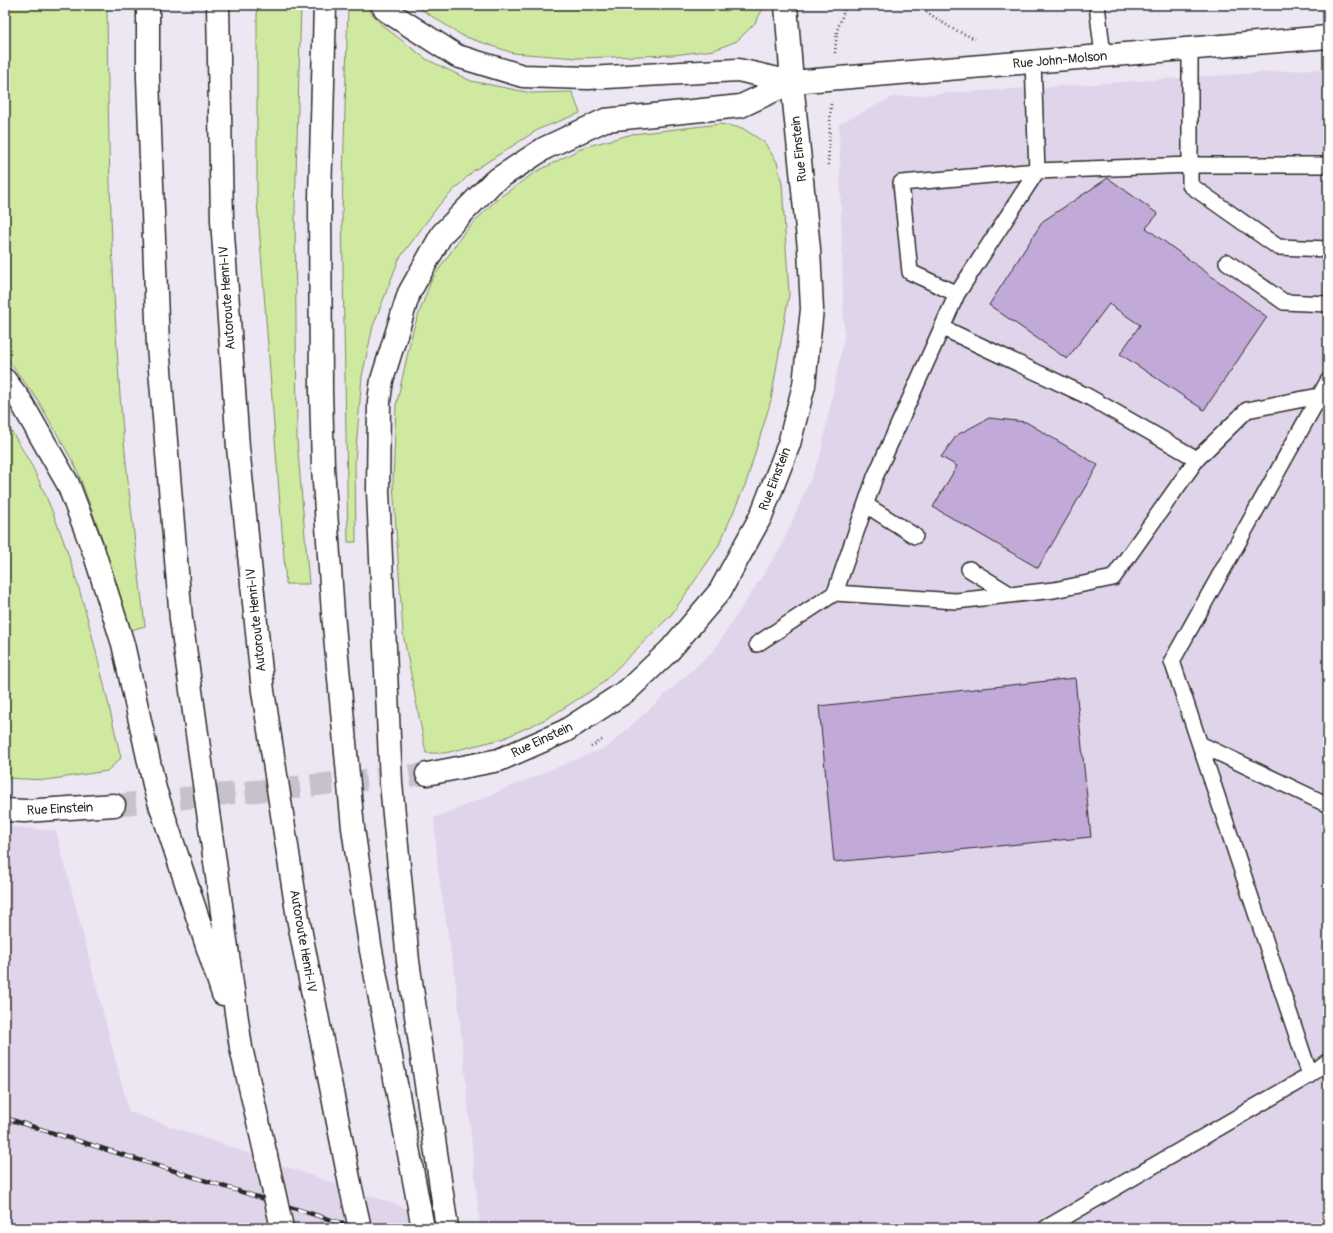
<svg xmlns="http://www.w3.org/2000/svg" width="1333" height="1233" viewBox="0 0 1333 1233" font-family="Pangolin,sans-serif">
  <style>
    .built { fill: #e0d4eb }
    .green { fill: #cfeaa0; stroke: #7d8a66 }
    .building { fill: #c2aad8; stroke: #2b2b2b }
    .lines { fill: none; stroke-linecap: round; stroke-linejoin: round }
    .tertiary-tunnel { stroke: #c6c1cb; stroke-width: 22; stroke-dasharray: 22 11; stroke-linecap: butt }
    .service-casing { stroke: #2b2b2b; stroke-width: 18 }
    .minor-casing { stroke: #2b2b2b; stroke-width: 25 }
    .tertiary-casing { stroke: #2b2b2b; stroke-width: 25 }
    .motorway-casing { stroke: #2b2b2b; stroke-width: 25 }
    .path { stroke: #2b2b2b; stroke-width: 2.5; stroke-dasharray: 1 3; stroke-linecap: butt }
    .service { stroke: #fff; stroke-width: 15 }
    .minor { stroke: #fff; stroke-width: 22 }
    .tertiary { stroke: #fff; stroke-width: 22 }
    .motorway { stroke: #fff; stroke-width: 22 }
    .rail-casing { stroke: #2b2b2b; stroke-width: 4.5 }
    .rail { stroke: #fff; stroke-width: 3; stroke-dasharray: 9; stroke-linecap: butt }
    .motorway-bridge-casing { stroke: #2b2b2b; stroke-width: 25; stroke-linecap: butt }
    .motorway-bridge { stroke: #fff; stroke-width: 22 }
    .labels { text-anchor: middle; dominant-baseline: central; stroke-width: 3; stroke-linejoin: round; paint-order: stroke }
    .street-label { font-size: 13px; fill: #2b2b2b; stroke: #fff }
  </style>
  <rect width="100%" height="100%" fill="#ede6f3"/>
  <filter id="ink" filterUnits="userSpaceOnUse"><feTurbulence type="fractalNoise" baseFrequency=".025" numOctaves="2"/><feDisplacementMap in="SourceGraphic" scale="8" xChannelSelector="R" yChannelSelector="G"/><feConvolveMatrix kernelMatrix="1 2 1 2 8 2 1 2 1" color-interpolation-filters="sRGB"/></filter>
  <g filter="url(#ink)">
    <path class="built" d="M1328,68V1228H480L457,991L438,871L434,818L609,746L714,650L780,549L820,457L844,337L839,124L893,97Z
      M5,826L56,831L129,1112L463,1228H181L158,1221L159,1228H5Z"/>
    <path class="green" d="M8,5H107C108,135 111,266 120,396C126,473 136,550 145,626L131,630L102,538L76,467L37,399L5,356V8Z
      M257,5H301L295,208L297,440L309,584H286L257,200Z
      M348,5H364L383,26L426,59L471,81L531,93L572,92L580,113L539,129L473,171L439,205L399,259L373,326L362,376L355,460L356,542H348L342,212Z
      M414,5H765L755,23L737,41L714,50L673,55L578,58L513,53L463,36Z
      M720,124L742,128L764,142L777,162L782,184L789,294L771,400L746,483L718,547L671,615L599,686L546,719L502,739L445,753H426L403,633L393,483L396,406L413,330L431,281L463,234L496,200L534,173L584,147L633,134Z
      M5,420C16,440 30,460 39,481C80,568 99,665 121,758L107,771L46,780L5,778Z"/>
    <path class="building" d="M1108,178L1158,214L1146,228L1267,317L1204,410L1120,354L1140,325L1109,304L1067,359L989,305L1043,221Z
      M989,418L1026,422L1098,465L1038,568L933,507L957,466L941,457L957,435Z
      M1075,678L1091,837L834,862L819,706Z"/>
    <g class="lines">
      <path class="tertiary-tunnel" d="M114,805L427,774"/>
      <defs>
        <path id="service" d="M1097,5L1103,56
          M1190,49V185L1278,247L1328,249
          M1033,62L1037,171L1190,165H1328
          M1037,171L957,294L910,272L901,183Z
          M1227,262L1284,302L1328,304
          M943,328L1087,396L1197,459
          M866,505L915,536
          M969,569L1011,595
          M835,593L956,601L1054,590L1113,578L1197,459L1247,410L1319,396
          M757,644L835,593L875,477L957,294
          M1200,744L1328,805
          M1310,1075L1328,1061
          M1046,1228L1310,1075L1172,661L1328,381"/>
        <path id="minor" d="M786,5L792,82L1328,37"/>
        <path id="tertiary" d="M427,774L499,760L565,731L628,690L670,650L720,591L761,516L789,444L804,385L812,309L809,249L792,82
          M5,810L25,811L114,805"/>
        <path id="motorway" d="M148,5V78L158,346L181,619L241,1048L266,1156
          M218,5L222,220L238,447L263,691L298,918L350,1184L360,1228
          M325,5L320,198L321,391L323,467L333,614L353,828L370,945L423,1228
          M382,5L387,11L457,56L523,76L588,78L738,70L792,82
          M5,380L20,400L68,484L94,552L123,644L155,789L223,994
          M447,1228L408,961L391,783L378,491L379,401L382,380L409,293L442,234L493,182L545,148L605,120L741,106L792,82"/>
      </defs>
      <use href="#service" class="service-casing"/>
      <use href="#minor" class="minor-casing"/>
      <use href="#tertiary" class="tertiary-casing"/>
      <use href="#motorway" class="motorway-casing"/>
      <path class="path" d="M916,5L951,28L975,39
        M835,53L837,31L846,5
        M828,165L831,104
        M591,747L602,740"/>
      <use href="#service" class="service"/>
      <use href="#minor" class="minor"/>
      <use href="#tertiary" class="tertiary"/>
      <use href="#motorway" class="motorway"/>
      <defs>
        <path id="rail" d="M5,1118L357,1228"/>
      </defs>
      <use href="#rail" class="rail-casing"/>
      <use href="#rail" class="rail"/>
      <defs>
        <path id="motorway-bridge" d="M266,1156L282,1228"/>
      </defs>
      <use href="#motorway-bridge" class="motorway-bridge-casing"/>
      <use href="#motorway-bridge" class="motorway-bridge"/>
    </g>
  </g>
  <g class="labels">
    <g class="street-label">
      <text transform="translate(1060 60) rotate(-5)">Rue John-Molson</text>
      <text transform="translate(799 149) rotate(-96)">Rue Einstein</text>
      <text transform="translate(227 298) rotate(-94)">Autoroute Henri-IV</text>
      <text transform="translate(775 479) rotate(-69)">Rue Einstein</text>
      <text transform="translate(256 620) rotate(-96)">Autoroute Henri-IV</text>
      <text transform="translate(542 740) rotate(-25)">Rue Einstein</text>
      <text transform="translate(60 809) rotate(-3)">Rue Einstein</text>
      <text transform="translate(303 941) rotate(80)">Autoroute Henri-IV</text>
    </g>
  </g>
  <rect width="1333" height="1233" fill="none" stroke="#fff" stroke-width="20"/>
  <rect x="10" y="10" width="1313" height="1213" fill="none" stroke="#2b2b2b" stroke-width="1.5" filter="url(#ink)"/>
</svg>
